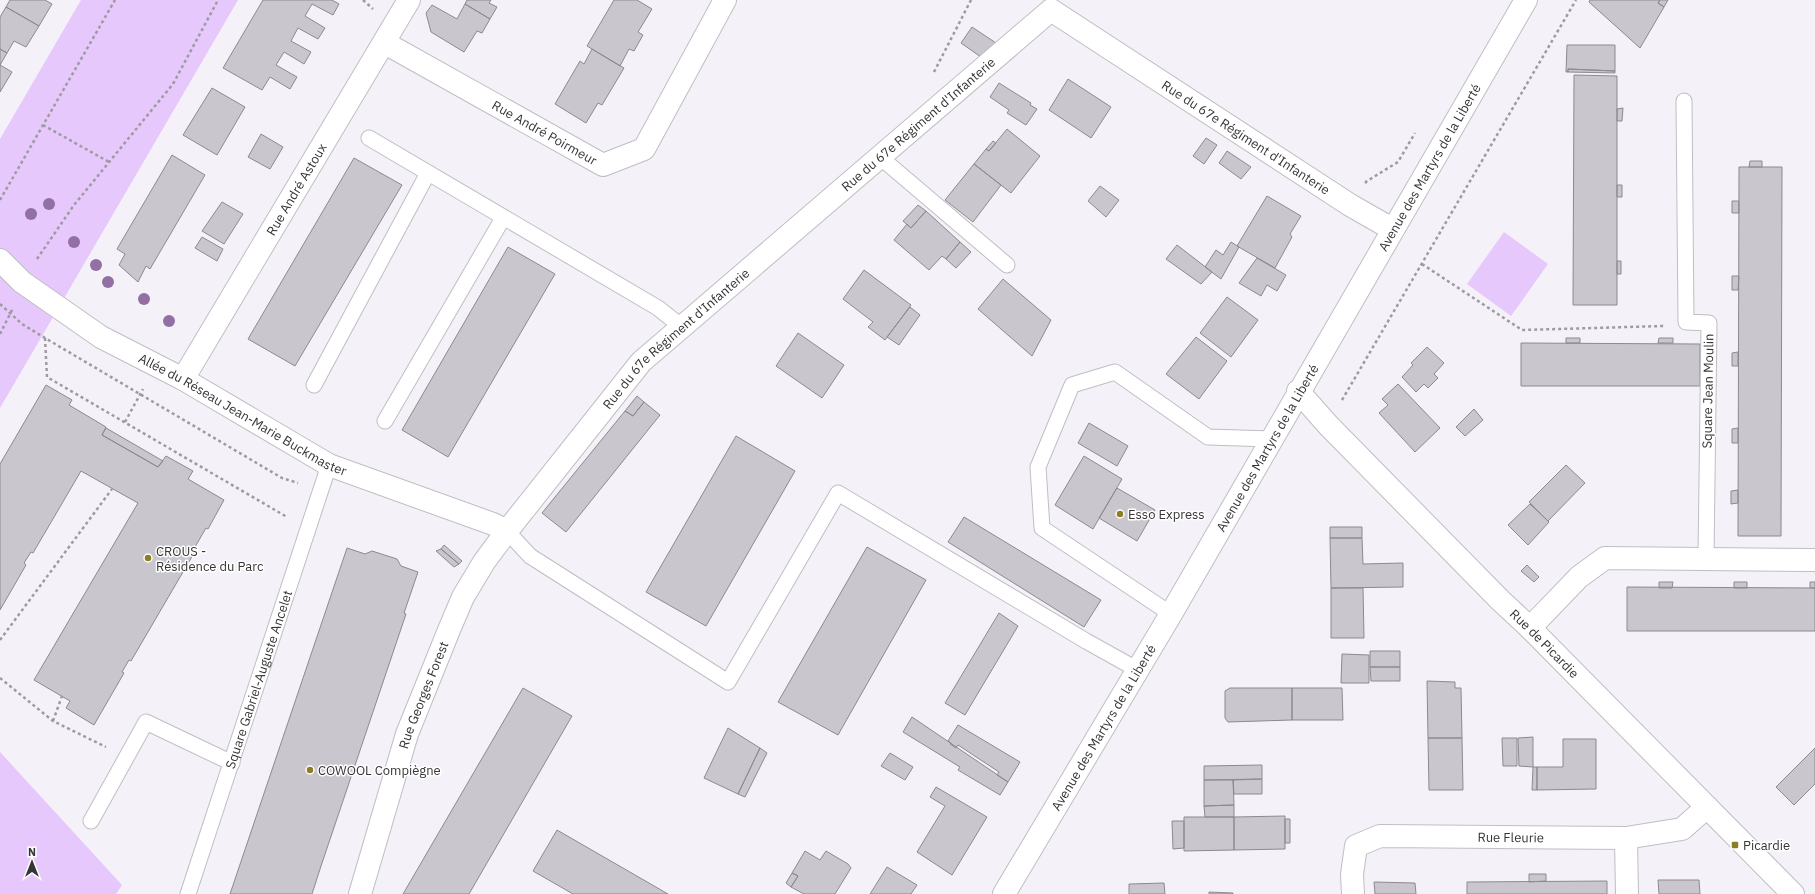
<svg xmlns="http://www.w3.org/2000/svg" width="1815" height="894" viewBox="0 0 1815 894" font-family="'IBM Plex Sans',sans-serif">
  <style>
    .green { fill: #e6c8fc }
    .building { fill: #cac6cd; stroke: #8d898f }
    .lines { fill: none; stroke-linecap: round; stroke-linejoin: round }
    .lane-casing { stroke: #c1bdc4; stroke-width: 17 }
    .street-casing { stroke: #c1bdc4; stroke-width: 24 }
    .secondary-casing { stroke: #c1bdc4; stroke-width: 24 }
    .path { stroke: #9e9ba0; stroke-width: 2.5; stroke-dasharray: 3 3; stroke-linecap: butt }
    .lane { stroke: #fff; stroke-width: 15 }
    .street { stroke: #fff; stroke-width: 22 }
    .secondary { stroke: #fff; stroke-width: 22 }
    .tree { fill: #9370a4 }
    .poi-dot { fill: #8c7e25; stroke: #fff; stroke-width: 1.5 }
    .labels { text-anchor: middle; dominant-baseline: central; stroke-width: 3; stroke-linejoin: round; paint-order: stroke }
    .street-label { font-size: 13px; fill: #353437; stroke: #fff }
    .poi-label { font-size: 13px; fill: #353437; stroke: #fff; text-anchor: start }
  </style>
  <rect width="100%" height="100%" fill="#f5f1f8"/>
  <path class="green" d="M81,0H238L0,408V139Z
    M1504,232L1548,264L1511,316L1467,284Z
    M0,752L122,885L116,894H0Z"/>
  <path class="building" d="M10,0H45L52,4L39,26L6,7Z
    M263,0H332L339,4L333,15L312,4L305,16L325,28L318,39L298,28L291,41L311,52L304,64L284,52L276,65L297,77L290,89L270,77L262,90L223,68Z
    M467,0H491L489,3L497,7L490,19L465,4Z
    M614,0H637L652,9L638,32L643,35L634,51L629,49L620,66L587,46Z
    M1590,0H1660L1658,3L1664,7L1640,48L1589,2Z
    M1660,0H1668L1664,7L1658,3Z
    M465,4L490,19L482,33L477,31L464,52L431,32L426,13L432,5L457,19Z
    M6,7L39,26L26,47L14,41L7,53L0,49V17Z
    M972,27L999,45L988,62L961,43Z
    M1567,45H1615V71L1568,69V72H1566Z
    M0,49L7,53L0,65Z
    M592,49L624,68L602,105L598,103L586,123L555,104L580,61L584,64Z
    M0,65L12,72L0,92Z
    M1568,69L1615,71V73L1568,72Z
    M1574,75L1617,76V305H1573Z
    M1068,79L1111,107L1091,138L1049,110Z
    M999,83L1031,103L1030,105L1037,109L1026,125L1007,113L1009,110L990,97Z
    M212,88L245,107L217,155L183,135Z
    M1623,108L1622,121H1617V109Z
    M1007,129L1040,156L1011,193L974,164L986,149L989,151Z
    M261,134L283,147L270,169L248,157Z
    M1206,138L1217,145L1204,164L1193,156Z
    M993,141L996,143L989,151L986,149Z
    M1227,151L1251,167L1241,179L1219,163Z
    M172,155L205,175L150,269L146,266L138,282L119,265L125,254L117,249Z
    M354,158L402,185L295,366L248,339Z
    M1750,161H1762V167H1749Z
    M974,164L1001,185L973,222L945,200Z
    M1739,167H1782L1781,536H1738Z
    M1617,185H1622V197H1617Z
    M1100,186L1119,200L1106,217L1088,201Z
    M1267,196L1301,216L1290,234L1292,237L1275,268L1237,246Z
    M1732,201H1739V213H1732Z
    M222,202L243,214L224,244L202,231Z
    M918,205L926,211L911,228L903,221Z
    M926,211L960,242L946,259L942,256L929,270L894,240L907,224L911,228Z
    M202,237L223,249L217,261L195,248Z
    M960,242L971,252L956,268L946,259Z
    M1231,242L1239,247L1221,279L1205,267L1216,250L1223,255Z
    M1177,245L1212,272L1201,284L1166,259Z
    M508,247L555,274L448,457L402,430Z
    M1257,258L1286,275L1277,291L1267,285L1261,296L1239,283Z
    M1617,261H1621V274H1617Z
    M864,270L911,305L885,340L868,327L873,322L843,299Z
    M1732,276H1739L1738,290H1732Z
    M1003,279L1051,320L1032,356L978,309Z
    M1227,297L1258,320L1231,357L1200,333Z
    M910,307L920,315L899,345L887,337Z
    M798,333L844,365L822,398L776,366Z
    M1196,337L1227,361L1199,399L1166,374Z
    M1566,338H1580V343H1566Z
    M1659,338H1673V343H1658Z
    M1521,343L1700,344V386H1521Z
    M1427,347L1444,363L1434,374L1438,378L1428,388L1424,384L1416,392L1402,377L1413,365L1411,363Z
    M1738,352V366H1732V353Z
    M1398,384L1440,428L1415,452L1379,413L1388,405L1382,399Z
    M46,385L72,400L69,405L106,427L102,435L158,467L166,456L193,471L188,479L224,500L208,529L206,528L195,547L197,548L131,661L129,660L122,672L124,673L94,725L66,708L70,701L34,680L138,503L81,471L33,553L31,552L24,563L26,565L0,610V464Z
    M637,396L644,402L633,416L625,411Z
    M644,402L660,415L566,532L542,513L625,411L633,416Z
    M1474,409L1483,420L1465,436L1456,427Z
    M1089,423L1128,446L1117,466L1078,443Z
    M106,428L163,461L158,467L102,435Z
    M1738,428V443H1732V429Z
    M736,436L795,471L706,626L646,592Z
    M1084,456L1122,479L1093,529L1055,505Z
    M1566,465L1585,483L1548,521L1529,502Z
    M1117,488L1155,510L1137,541L1099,518Z
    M1738,490V503L1731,504V491Z
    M1530,504L1549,522L1528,545L1508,525Z
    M964,517L1101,600L1084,627L948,542Z
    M1330,527H1362V538H1330Z
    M1330,538H1362L1363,564L1403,563V587L1331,588Z
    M444,545L462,561L459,564L441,549Z
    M867,547L926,580L838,735L778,702Z
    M347,548L365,554L372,551L397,559L401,566L418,572L404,613L406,614L321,866L312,894H230Z
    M441,549L459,564L454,567L436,551Z
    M1527,565L1539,577L1534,582L1521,571Z
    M1659,582H1673L1672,588H1659Z
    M1734,582H1747V588H1734Z
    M1810,582H1815V588H1810Z
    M1627,587L1815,588V631H1627Z
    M1331,588H1363L1364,638H1331Z
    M999,613L1018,626L965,715L945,703Z
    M1370,651H1400V667H1370Z
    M1342,654L1369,655V683H1341Z
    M1370,667H1400V681H1371Z
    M1427,681L1455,682V688H1461L1462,738H1428Z
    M523,688L572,716L469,894H403Z
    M1230,688H1292V720L1228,722L1225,718V691Z
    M1292,688H1342L1343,720H1292Z
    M912,717L1008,782L1000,795L958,770L960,767L903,732Z
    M958,725L1020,762L1008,782L997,775L999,772L958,745L956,748L950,744L951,743L948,741Z
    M728,728L760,748L738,794L704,778Z
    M1533,737V767L1519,766L1518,738Z
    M1428,738H1462L1463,790H1429Z
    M1502,738H1517V766H1503Z
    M1563,739H1596V789L1537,790V767H1563Z
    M760,748L767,753L745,797L738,794Z
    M1815,748V784L1794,805L1776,787Z
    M890,753L913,767L905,780L881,766Z
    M1262,765V779L1204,780V766Z
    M1533,767H1537V790H1532Z
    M1262,779V794H1234L1233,780Z
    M1204,780H1233L1234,805L1204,806Z
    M936,787L987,817L952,875L917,852L945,806L930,797Z
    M1234,805V817H1205L1204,806Z
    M1285,816V849L1234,850V817Z
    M1184,817H1234V850L1184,851Z
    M1285,819H1290V843H1285Z
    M1172,821H1184V848L1173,849Z
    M557,830L668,894H573L533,871Z
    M805,851L820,860L826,851L848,864L851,868L835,894H804L791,887L798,876L792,873Z
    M887,867L917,885L911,894H870Z
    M792,873L798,876L791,887L786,883Z
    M1529,874H1546V881L1529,882Z
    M1658,880H1699L1700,894H1659Z
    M1607,881V894H1467V882Z
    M1374,882L1415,883L1416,894H1375Z
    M1164,883L1165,894H1129V884Z
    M1209,892L1233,893V894H1209Z"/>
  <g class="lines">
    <defs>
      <g id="lane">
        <path d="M1684,101L1686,322L1709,323L1706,559"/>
        <path d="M369,138L658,308L682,327"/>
        <path d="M880,157L1007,265"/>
        <path d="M314,385L428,173"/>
        <path d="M385,421L503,218"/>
        <path d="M507,531L530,556L728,682L838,493L1086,641L1138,670"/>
        <path d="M1171,614L1042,528L1038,467L1072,385L1115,372L1208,437L1271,439"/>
        <path d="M91,821L146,722L232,763"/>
        <path id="s1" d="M188,894L329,465"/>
      </g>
      <g id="street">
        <path id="s2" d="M385,43L603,165L644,149L725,0"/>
        <path id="s3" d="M0,260L22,282L101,337L183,379L329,465L493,524L507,531"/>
        <path id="s4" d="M183,379L409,0"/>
        <path id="s5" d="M1298,391L1328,425L1500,600L1530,628L1793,894"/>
        <path d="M1530,628L1579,577L1605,558L1815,560"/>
        <path d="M1626,838L1627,894"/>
        <path id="s6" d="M360,894L407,734L449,630L463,597L484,562L507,531L641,362L1051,10L1350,205L1392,229"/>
        <path id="s7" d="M1353,894L1352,874L1356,846L1380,836L1626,838L1682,829L1707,807"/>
      </g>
      <g id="secondary">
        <path id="s8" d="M1004,894L1171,614L1526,0"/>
      </g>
    </defs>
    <use href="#lane" class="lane-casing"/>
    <use href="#street" class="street-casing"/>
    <use href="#secondary" class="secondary-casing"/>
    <path class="path" d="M363,0L373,9
      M934,72L971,0
      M43,125L109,162
      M1365,183L1367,181L1398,162L1415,133
      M0,200L115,0
      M37,259L74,205L173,84L218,0
      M1422,264L1522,330L1664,326
      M0,304L22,324L45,338L282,478L298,483
      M0,334L13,308
      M45,338L47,377L287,517
      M1342,400L1576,0
      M125,422L143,389
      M0,640L112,489
      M0,678L53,721L106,747
      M53,721L62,696"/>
    <use href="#lane" class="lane"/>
    <use href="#street" class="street"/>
    <use href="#secondary" class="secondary"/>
  </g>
  <g class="tree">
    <circle cx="49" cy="204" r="6"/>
    <circle cx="31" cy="214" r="6"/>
    <circle cx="74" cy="242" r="6"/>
    <circle cx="96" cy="265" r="6"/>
    <circle cx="108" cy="282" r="6"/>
    <circle cx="144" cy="299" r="6"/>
    <circle cx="169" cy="321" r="6"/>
  </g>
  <g class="poi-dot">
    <circle cx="1120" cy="514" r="4"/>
    <circle cx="148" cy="558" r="4"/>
    <circle cx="310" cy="770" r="4"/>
    <rect x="1731" y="841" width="8" height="8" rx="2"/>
  </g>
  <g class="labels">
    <g class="street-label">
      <text stroke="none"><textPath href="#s6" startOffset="975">Rue du 67e Régiment d'Infanterie</textPath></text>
      <text stroke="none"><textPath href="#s2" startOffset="183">Rue André Poirmeur</textPath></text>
      <text stroke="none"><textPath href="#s6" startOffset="1383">Rue du 67e Régiment d'Infanterie</textPath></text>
      <text stroke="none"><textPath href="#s8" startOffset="842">Avenue des Martyrs de la Liberté</textPath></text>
      <text stroke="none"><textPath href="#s4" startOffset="221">Rue André Astoux</textPath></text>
      <text stroke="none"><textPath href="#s6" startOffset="651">Rue du 67e Régiment d'Infanterie</textPath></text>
      <text transform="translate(1708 391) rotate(-89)">Square Jean Moulin</text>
      <text stroke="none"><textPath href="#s3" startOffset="289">Allée du Réseau Jean-Marie Buckmaster</textPath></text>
      <text stroke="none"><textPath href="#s8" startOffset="518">Avenue des Martyrs de la Liberté</textPath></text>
      <text stroke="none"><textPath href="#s5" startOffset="353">Rue de Picardie</textPath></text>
      <text stroke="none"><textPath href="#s1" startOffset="226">Square Gabriel-Auguste Ancelet</textPath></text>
      <text stroke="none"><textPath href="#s6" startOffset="209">Rue Georges Forest</textPath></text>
      <text stroke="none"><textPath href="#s8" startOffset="194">Avenue des Martyrs de la Liberté</textPath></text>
      <text stroke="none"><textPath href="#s7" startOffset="205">Rue Fleurie</textPath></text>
    </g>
    <g class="poi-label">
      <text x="1128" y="514">Esso Express</text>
      <text x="156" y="551">CROUS -<tspan x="156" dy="15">Résidence du Parc</tspan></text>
      <text x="318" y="770">COWOOL Compiègne</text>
      <text x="1743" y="845">Picardie</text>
    </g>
  </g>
  <g transform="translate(32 862)" stroke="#ffffff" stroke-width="3" paint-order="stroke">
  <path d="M0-3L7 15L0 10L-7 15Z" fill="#353437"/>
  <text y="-6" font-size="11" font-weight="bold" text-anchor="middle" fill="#353437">N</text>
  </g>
</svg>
